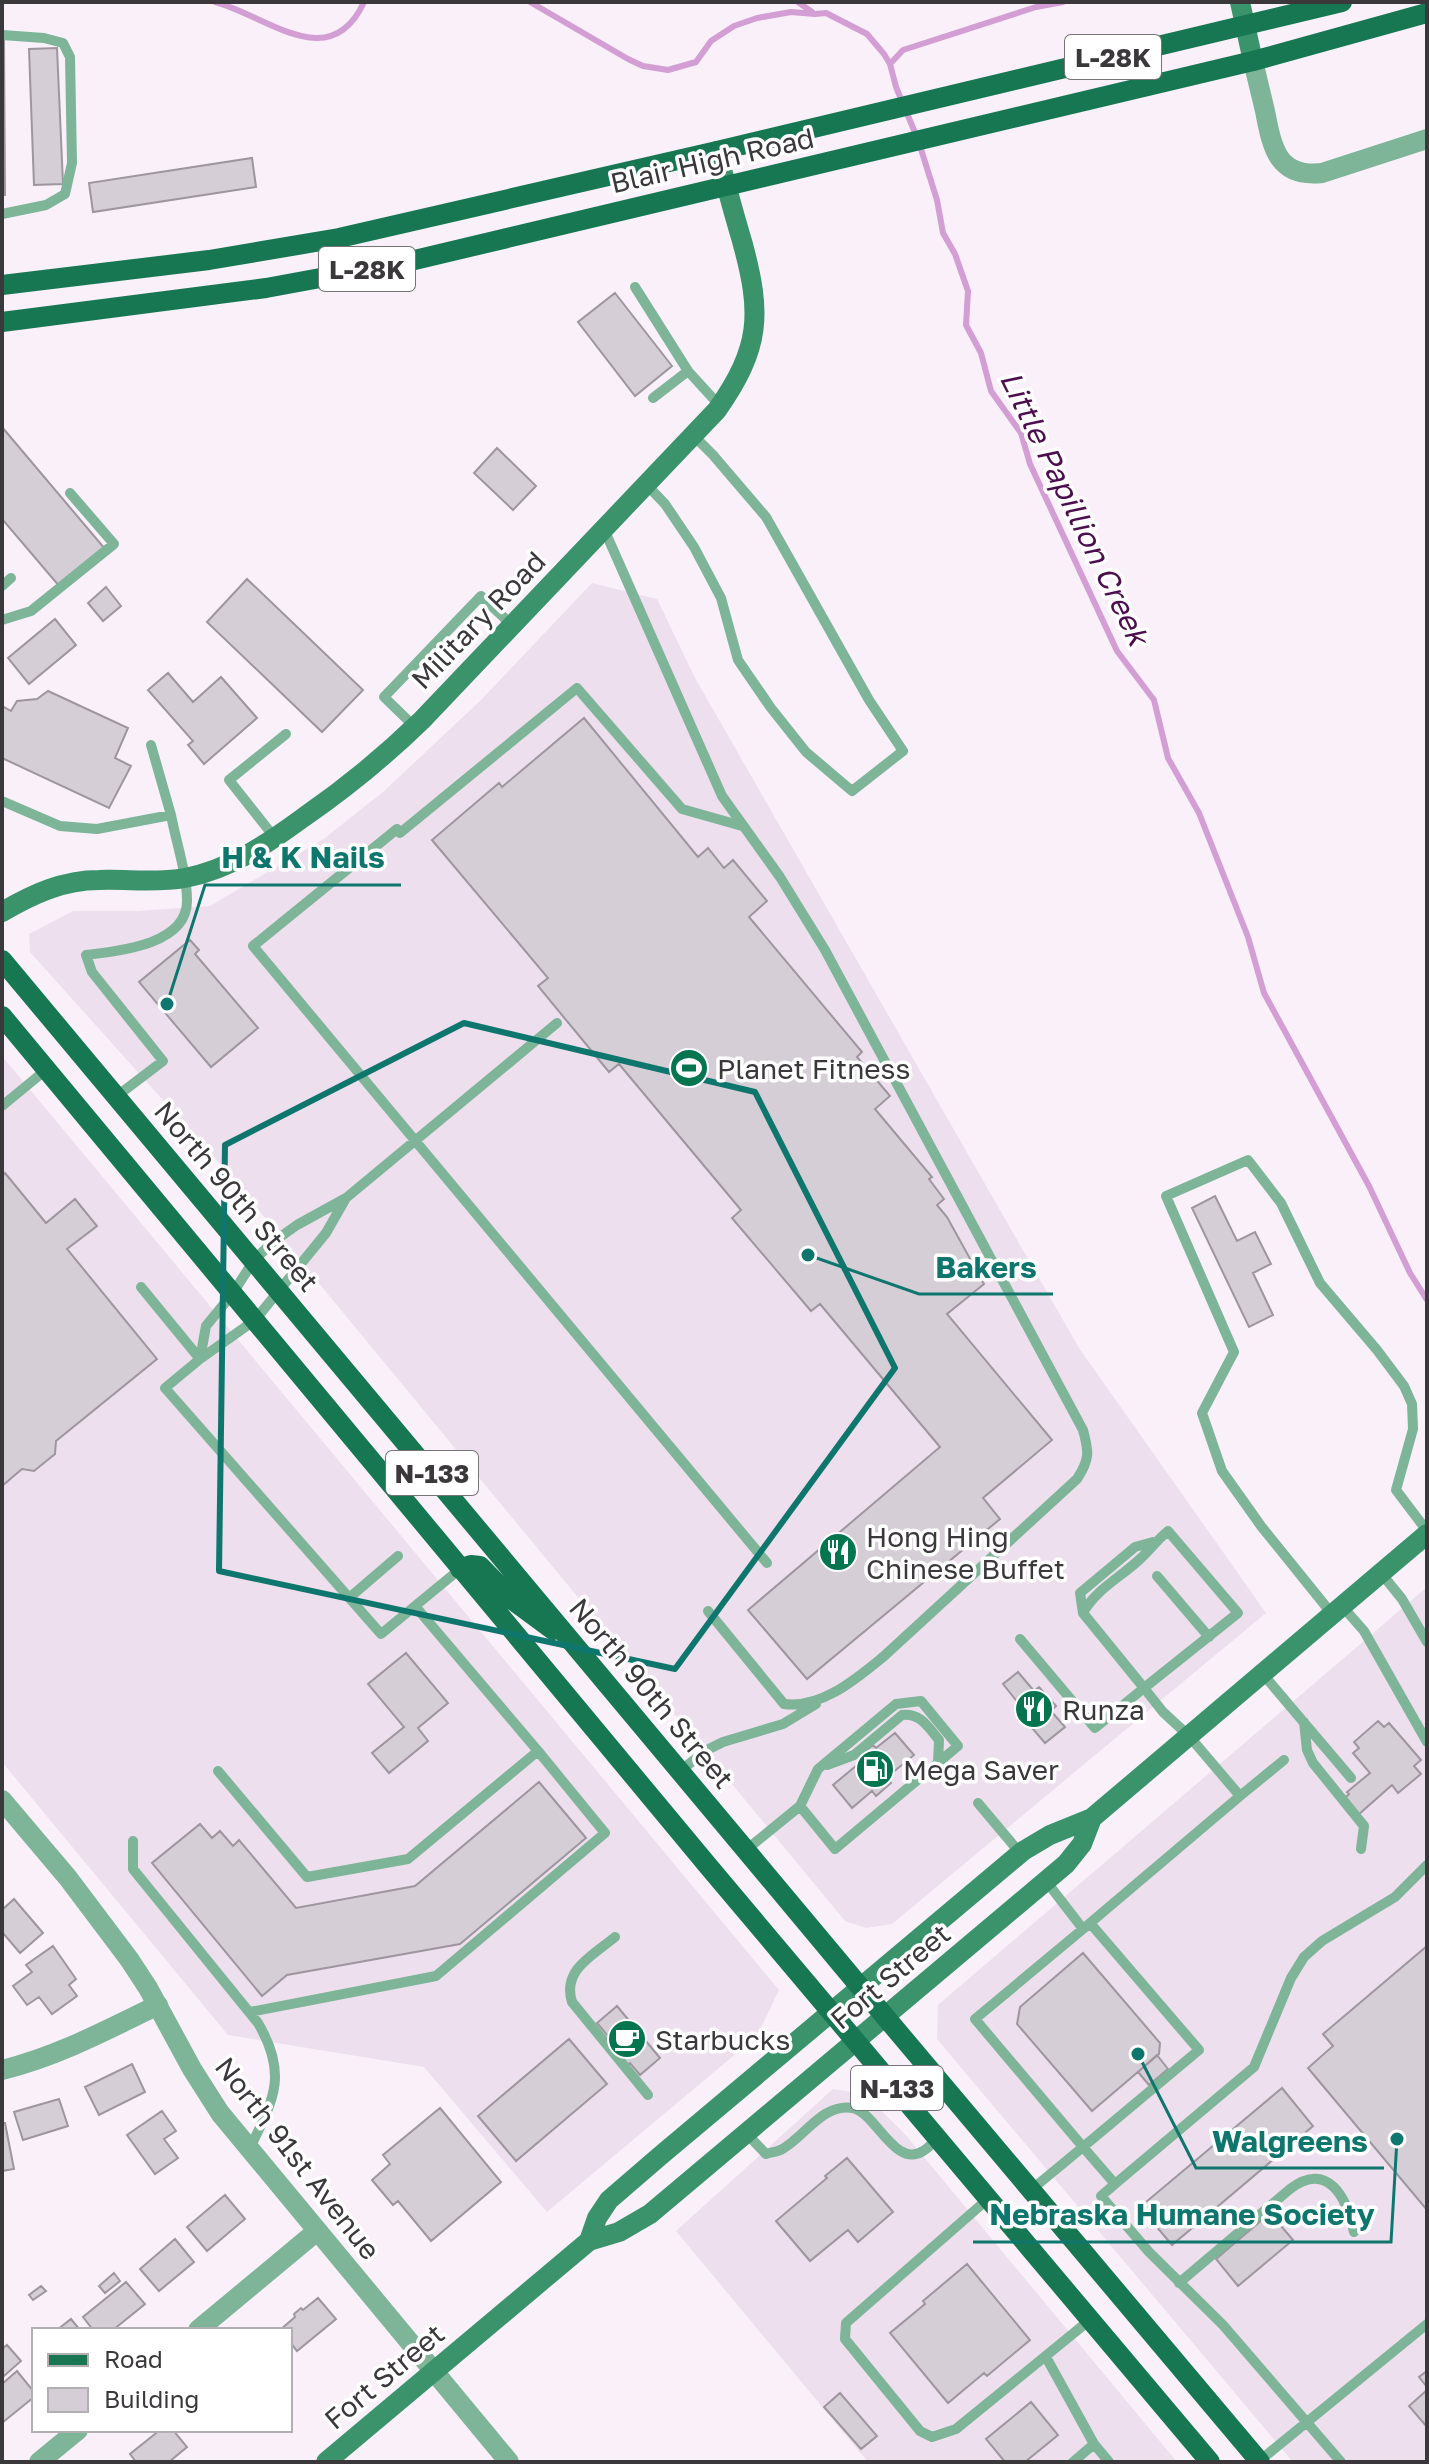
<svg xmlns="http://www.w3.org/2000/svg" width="1429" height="2464" viewBox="0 0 1429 2464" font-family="'Golos Text',sans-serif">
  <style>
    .built { fill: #eddfed }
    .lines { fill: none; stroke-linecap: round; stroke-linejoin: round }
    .stream { stroke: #d39ed3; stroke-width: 6 }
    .building { fill: #d6ced6; stroke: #9e969e; stroke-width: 2 }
    .service { stroke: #7eb498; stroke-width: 10 }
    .minor { stroke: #7eb498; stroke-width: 20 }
    .secondary { stroke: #3b936c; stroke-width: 20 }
    .primary { stroke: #167752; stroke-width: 20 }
    .marked { fill: none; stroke: #0f766e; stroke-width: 6; stroke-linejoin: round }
    .labels { text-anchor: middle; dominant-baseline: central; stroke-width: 7; stroke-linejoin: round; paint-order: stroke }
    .shield { fill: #fff; stroke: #767476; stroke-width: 2 }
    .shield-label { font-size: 26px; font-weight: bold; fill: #3b383b }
    .street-label { font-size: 28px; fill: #3b383b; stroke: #fff }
    .poi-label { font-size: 28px; fill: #3b383b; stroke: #fff; text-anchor: start }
    .water-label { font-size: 30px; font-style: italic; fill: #4c0d4f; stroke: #fff }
    .leader { fill: none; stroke: #0f766e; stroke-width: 3 }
    .callout-dot { fill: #0f766e; stroke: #fff; stroke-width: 3 }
    .callout-label { font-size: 30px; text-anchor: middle; font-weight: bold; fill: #0f766e; stroke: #fff; stroke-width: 7; stroke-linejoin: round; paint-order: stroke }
  </style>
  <rect width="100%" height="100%" fill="#f9f0f9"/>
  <path class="built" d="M592,583L657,599L695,678L1079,1348L1266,1613L892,1924L866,1928L845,1921L223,1167L30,952L29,934L73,911H137L210,906L325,838L383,792L481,700Z
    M2,1056L779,1990L757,2036L547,2212L424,2067L228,2035L2,1762Z
    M1427,1587V2462H1293L937,2039L938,2005Z
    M833,2089L864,2094L904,2133L1177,2462H868L676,2231Z"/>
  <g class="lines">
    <path class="stream" d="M215,2C266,15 330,76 364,2
      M530,2L628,59L643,66L668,70L696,62L711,41L734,26L757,18L791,12L815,14L826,13L867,34L884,54L890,64L896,87L916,135
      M798,2L812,12
      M890,64L903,50L1036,7L1063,2
      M920,146L937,200L943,233L955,254L968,291L966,325L981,353L991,391L1021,433L1030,464L1117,651L1154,700L1168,758L1199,813L1248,937L1264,993L1369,1186L1410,1273L1427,1300"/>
  </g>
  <path class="building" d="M2,41H4L5,195H2Z
    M57,48L63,184L34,185L29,49Z
    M252,158L256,187L93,212L89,183Z
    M615,293L672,366L635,396L578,322Z
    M2,427L105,549L60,587L2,519Z
    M497,448L536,486L513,510L474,473Z
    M247,579L363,690L322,732L207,622Z
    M106,587L121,606L103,621L88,603Z
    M55,619L76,645L29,684L8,658Z
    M168,673L193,702L221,677L257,718L204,764L188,745L193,741L148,690Z
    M48,691L128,728L115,758L131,766L109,808L2,758V706L11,711L17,701L37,699Z
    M584,718L698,857L708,848L724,868L733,860L767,901L749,917L862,1052L857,1057L890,1096L875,1109L932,1177L929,1179L944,1199L937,1205L947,1217L984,1284L947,1314L1052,1440L983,1498L1000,1519L807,1679L748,1610L940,1447L820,1304L811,1311L732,1218L741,1210L619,1064L609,1072L538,986L548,978L432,840L499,783L502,787Z
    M190,940L199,950L195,954L258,1028L211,1067L139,982Z
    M5,1173L46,1223L75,1199L97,1226L67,1249L157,1359L56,1441L55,1454L34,1471L22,1469L2,1486V1176Z
    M1215,1196L1237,1241L1255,1232L1271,1264L1253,1273L1273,1315L1249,1327L1192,1208Z
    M406,1653L448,1703L418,1728L428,1741L389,1773L372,1753L404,1727L368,1684Z
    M1018,1672L1034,1691L1039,1687L1056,1706L1051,1711L1065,1727L1045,1743L1015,1708L1019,1704L1003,1684Z
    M1378,1721L1384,1727L1389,1723L1421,1760L1414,1766L1421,1774L1398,1793L1392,1785L1358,1815L1344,1799L1349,1794L1347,1792L1370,1773L1353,1753L1359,1748L1354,1742Z
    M895,1733L914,1755L886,1778L891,1783L876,1796L872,1791L852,1808L833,1785L863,1760L859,1756L873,1745L876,1748Z
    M539,1782L586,1838L460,1944L287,1975L262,1996L152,1863L200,1824L212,1838L220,1831L233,1846L239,1840L296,1908L415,1886Z
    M14,1899L43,1933L20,1953L2,1932V1910Z
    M53,1946L76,1979L69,1985L77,1996L52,2014L39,1997L27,2005L13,1986L32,1972L26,1965Z
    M1427,1946V2210L1308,2068L1333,2046L1323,2034Z
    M1083,1953L1160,2043L1159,2054L1092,2111L1017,2024L1020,2007Z
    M617,2006L660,2058L640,2075L630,2063L626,2067L620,2059L624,2055L597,2023Z
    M569,2039L607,2084L516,2161L478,2116Z
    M1157,2055L1168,2069L1149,2085L1138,2072Z
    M132,2064L145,2092L99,2115L85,2087Z
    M1282,2088L1313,2126L1172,2245L1140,2207Z
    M59,2099L68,2126L23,2140L14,2112Z
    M440,2108L501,2182L431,2241L398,2201L393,2205L372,2180L390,2164L383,2155Z
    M162,2111L176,2131L164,2139L178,2158L155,2174L127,2135Z
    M2,2123H5L14,2169L2,2171Z
    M847,2158L893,2212L858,2242L848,2230L810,2261L776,2221L827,2178L825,2176Z
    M225,2195L245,2219L207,2251L187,2227Z
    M1270,2213L1293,2240L1238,2286L1216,2259Z
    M175,2239L194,2262L159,2291L140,2269Z
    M967,2264L1030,2340L987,2376L984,2373L948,2403L890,2333L925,2304L923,2301Z
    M114,2273L120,2281L105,2293L99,2286Z
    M126,2282L145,2304L113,2330H93L83,2317Z
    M41,2286L46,2291L33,2300L29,2295Z
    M318,2298L336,2319L297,2351L290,2342V2330H280L295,2317L294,2314L301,2308L303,2310Z
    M71,2319L80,2330H57Z
    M7,2345L21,2361L4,2376L2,2373V2349Z
    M17,2371L34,2392V2397L2,2423V2384Z
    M1427,2371V2387L1419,2377Z
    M1427,2390V2427L1409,2406Z
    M840,2393L877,2436L861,2449L824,2407Z
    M1031,2402L1058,2435L1025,2462H1005L986,2439Z
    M160,2430H173L187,2447L169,2462H136L130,2454Z"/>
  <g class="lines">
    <path class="service" d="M2,35L44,38L63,43L70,57L72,163L65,194L46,205L2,214
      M635,287L688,371L720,406
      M653,398L688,371
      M646,484L665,504L694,547L721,598L738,660L771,708L806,752L852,791L903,751L869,700L766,517L713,455L693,435
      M604,529L722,796L780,877L825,950L1083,1430C1089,1452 1090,1459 1077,1479L883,1657C856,1679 821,1709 784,1704L708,1611
      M2,586L11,578
      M2,620L31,611L114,544L70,493
      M415,727L384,697L481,596L512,625
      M151,745L171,815
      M2,801L60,826L97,829L171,815C176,842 187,873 187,901C187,945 118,951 86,955L92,972L163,1061L117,1096
      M397,829L253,946L767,1563
      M400,833L577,688L682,809L742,826
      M275,838L229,780L286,734
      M2,1106L47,1069
      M346,1198L557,1023
      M141,1287L200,1359
      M200,1359L206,1326L233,1293L254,1260L273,1242L297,1225L346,1198L326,1233L255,1320L200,1359L165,1388L381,1634L460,1569
      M1381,1573L1402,1599L1427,1642
      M1157,1576L1209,1637
      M349,1598L398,1556
      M1342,1606L1364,1631L1427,1742
      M1332,1614L1261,1526L1222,1471L1202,1413L1234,1352L1166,1196L1248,1160L1281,1203L1320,1283L1377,1350L1404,1386L1412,1404L1413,1429L1396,1490L1427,1531
      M1020,1639L1095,1728L1144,1688L1083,1613L1080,1593L1135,1547L1153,1542
      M1262,1673L1351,1778
      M1304,1722L1307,1750L1313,1763L1364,1826L1361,1849
      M827,1765L854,1755L902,1715C921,1713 928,1727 939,1740L938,1763
      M218,1771L307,1877L408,1859L538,1751L415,1606
      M680,1771L707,1750L723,1742L783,1724L816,1704
      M1240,1796L1284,1760
      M978,1803L1020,1853
      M133,1841V1869L258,2023C288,2074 274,2099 250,2148
      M746,1850L800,1806L835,1849L958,1746L921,1701L896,1704L818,1769L800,1806
      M1046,1881L1083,1929L1240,1796L1189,1736L1163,1712L1144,1688L1238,1613L1168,1531C1157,1540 1150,1550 1140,1559C1121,1577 1095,1590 1083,1613
      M1083,1929L975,2019L1083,2147L1199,2050L1090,1923
      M615,1937C592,1956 562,1970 572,2002L648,2095
      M250,2012L436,1976L605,1833L538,1751
      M747,2134L766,2154C772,2152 779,2152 784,2148C806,2135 823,2103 853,2108C876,2113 895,2169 923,2151C929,2148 933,2142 938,2138
      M1115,2184L1254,2067L1291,1978L1304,1957L1322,1941L1395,1897L1427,1865
      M1031,2190L1083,2147L1115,2184L1101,2196L1149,2252L1223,2325L1341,2462
      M989,2198L846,2323L845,2339L920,2431L932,2437L956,2429L1091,2319
      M1179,2283L1290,2189C1328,2160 1347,2198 1354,2232
      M1046,2357L1094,2444
      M1073,2462L1094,2444L1109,2462
      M1258,2462L1427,2324"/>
    <path class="minor" d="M1253,61C1257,78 1261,94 1265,111C1272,147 1277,178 1322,173L1427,139
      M2,1800L68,1878L129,1959L148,1988L192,2069L220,2113L509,2462
      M2,2070C58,2056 107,2030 158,2005
      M198,2330L317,2231
      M39,2462L78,2430"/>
    <path class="secondary" d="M1240,2L1253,61
      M2,912C33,894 63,880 99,880C128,879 157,883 185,878C231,869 267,844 304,817C346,788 385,756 422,720L717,410C761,347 762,314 742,241C733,211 725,181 717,151
      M589,2241L597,2218L609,2200L660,2156L1023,1851L1050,1835L1092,1818L1427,1534
      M326,2462L589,2241L619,2232L650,2214L1066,1864L1082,1844L1092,1818"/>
    <path class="primary" d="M2,285L209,260L339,238L717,151L1342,2
      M2,322L266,288L402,263L1253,61L1427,13
      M2,960L861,1988L1260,2462
      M2,1016L709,1867L1210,2462
      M460,1569L471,1565L480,1566L515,1602L553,1630"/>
  </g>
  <path class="marked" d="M464,1023L755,1092L895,1368L675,1669L219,1571L225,1145Z"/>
  <defs>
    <symbol id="stadium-disc" viewBox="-11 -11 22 22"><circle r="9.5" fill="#05754f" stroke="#fff"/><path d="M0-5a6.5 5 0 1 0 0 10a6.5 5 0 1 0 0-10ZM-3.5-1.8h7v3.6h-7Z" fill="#fff"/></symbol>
    <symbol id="restaurant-disc" viewBox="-11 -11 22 22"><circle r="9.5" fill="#05754f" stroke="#fff"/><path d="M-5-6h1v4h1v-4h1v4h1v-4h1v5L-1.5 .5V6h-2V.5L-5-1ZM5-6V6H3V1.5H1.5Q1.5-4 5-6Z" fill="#fff"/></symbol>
    <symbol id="fuel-disc" viewBox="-11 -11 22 22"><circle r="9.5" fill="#05754f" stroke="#fff"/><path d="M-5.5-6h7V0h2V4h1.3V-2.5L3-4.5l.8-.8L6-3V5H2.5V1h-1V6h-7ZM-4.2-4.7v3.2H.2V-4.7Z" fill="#fff"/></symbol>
    <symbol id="cafe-disc" viewBox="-11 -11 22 22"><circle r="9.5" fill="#05754f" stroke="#fff"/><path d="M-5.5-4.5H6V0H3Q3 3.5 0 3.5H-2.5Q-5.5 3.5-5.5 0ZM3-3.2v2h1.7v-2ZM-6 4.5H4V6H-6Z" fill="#fff"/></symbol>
  </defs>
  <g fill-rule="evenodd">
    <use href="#stadium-disc" x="667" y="1046" width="44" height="44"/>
    <use href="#restaurant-disc" x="816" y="1530" width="44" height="44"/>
    <use href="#restaurant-disc" x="1012" y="1687" width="44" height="44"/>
    <use href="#fuel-disc" x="853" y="1747" width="44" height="44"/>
    <use href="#cafe-disc" x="605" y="2017" width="44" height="44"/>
  </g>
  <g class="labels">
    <g class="shield">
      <rect x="1065" y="35" width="96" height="44" rx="6"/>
      <rect x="319" y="247" width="96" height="44" rx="6"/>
      <rect x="386" y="1451" width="92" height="44" rx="6"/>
      <rect x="851" y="2066" width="92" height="44" rx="6"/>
    </g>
    <g class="shield-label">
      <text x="1113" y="57">L-28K</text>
      <text x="367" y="269">L-28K</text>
      <text x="432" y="1473">N-133</text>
      <text x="897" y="2088">N-133</text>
    </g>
    <g class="street-label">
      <text transform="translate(712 160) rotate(-13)">Blair High Road</text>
      <text transform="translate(478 620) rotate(-46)">Military Road</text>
      <text transform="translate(237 1196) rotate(50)">North 90th Street</text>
      <text transform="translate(652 1693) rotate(50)">North 90th Street</text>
      <text transform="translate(890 1976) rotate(-40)">Fort Street</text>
      <text transform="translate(298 2158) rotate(52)">North 91st Avenue</text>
      <text transform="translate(384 2376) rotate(-40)">Fort Street</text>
    </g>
    <g class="poi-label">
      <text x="717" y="1068">Planet Fitness</text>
      <text x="866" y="1536">Hong Hing<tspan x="866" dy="32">Chinese Buffet</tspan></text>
      <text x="1062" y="1709">Runza</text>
      <text x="903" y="1769">Mega Saver</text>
      <text x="655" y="2039">Starbucks</text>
    </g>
    <g class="water-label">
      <text transform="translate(1075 508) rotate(64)">Little Papillion Creek</text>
    </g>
  </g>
  <path class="leader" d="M167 1004L205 885H401M808 1255L919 1294H1053M1138 2054L1196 2168H1384M1397 2139L1391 2242H973"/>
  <g class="callout-dot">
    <circle cx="167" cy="1004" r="8"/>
    <circle cx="808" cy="1255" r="8"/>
    <circle cx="1138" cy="2054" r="8"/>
    <circle cx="1397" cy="2139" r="8"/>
  </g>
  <g class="callout-label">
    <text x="303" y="868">H &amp; K Nails</text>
    <text x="986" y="1278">Bakers</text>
    <text x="1290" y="2152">Walgreens</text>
    <text x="1182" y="2225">Nebraska Humane Society</text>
  </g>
  <rect width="1429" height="2464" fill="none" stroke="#3b383b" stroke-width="8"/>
  <rect x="32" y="2328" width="260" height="104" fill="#ffffff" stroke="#b1afb1" stroke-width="2"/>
  <rect x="48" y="2354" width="40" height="12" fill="#167752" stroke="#b1afb1" stroke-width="2"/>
  <text x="104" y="2368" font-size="24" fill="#3b383b">Road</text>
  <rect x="48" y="2388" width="40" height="24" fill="#d6ced6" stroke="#b1afb1" stroke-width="2"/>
  <text x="104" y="2408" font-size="24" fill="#3b383b">Building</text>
</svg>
